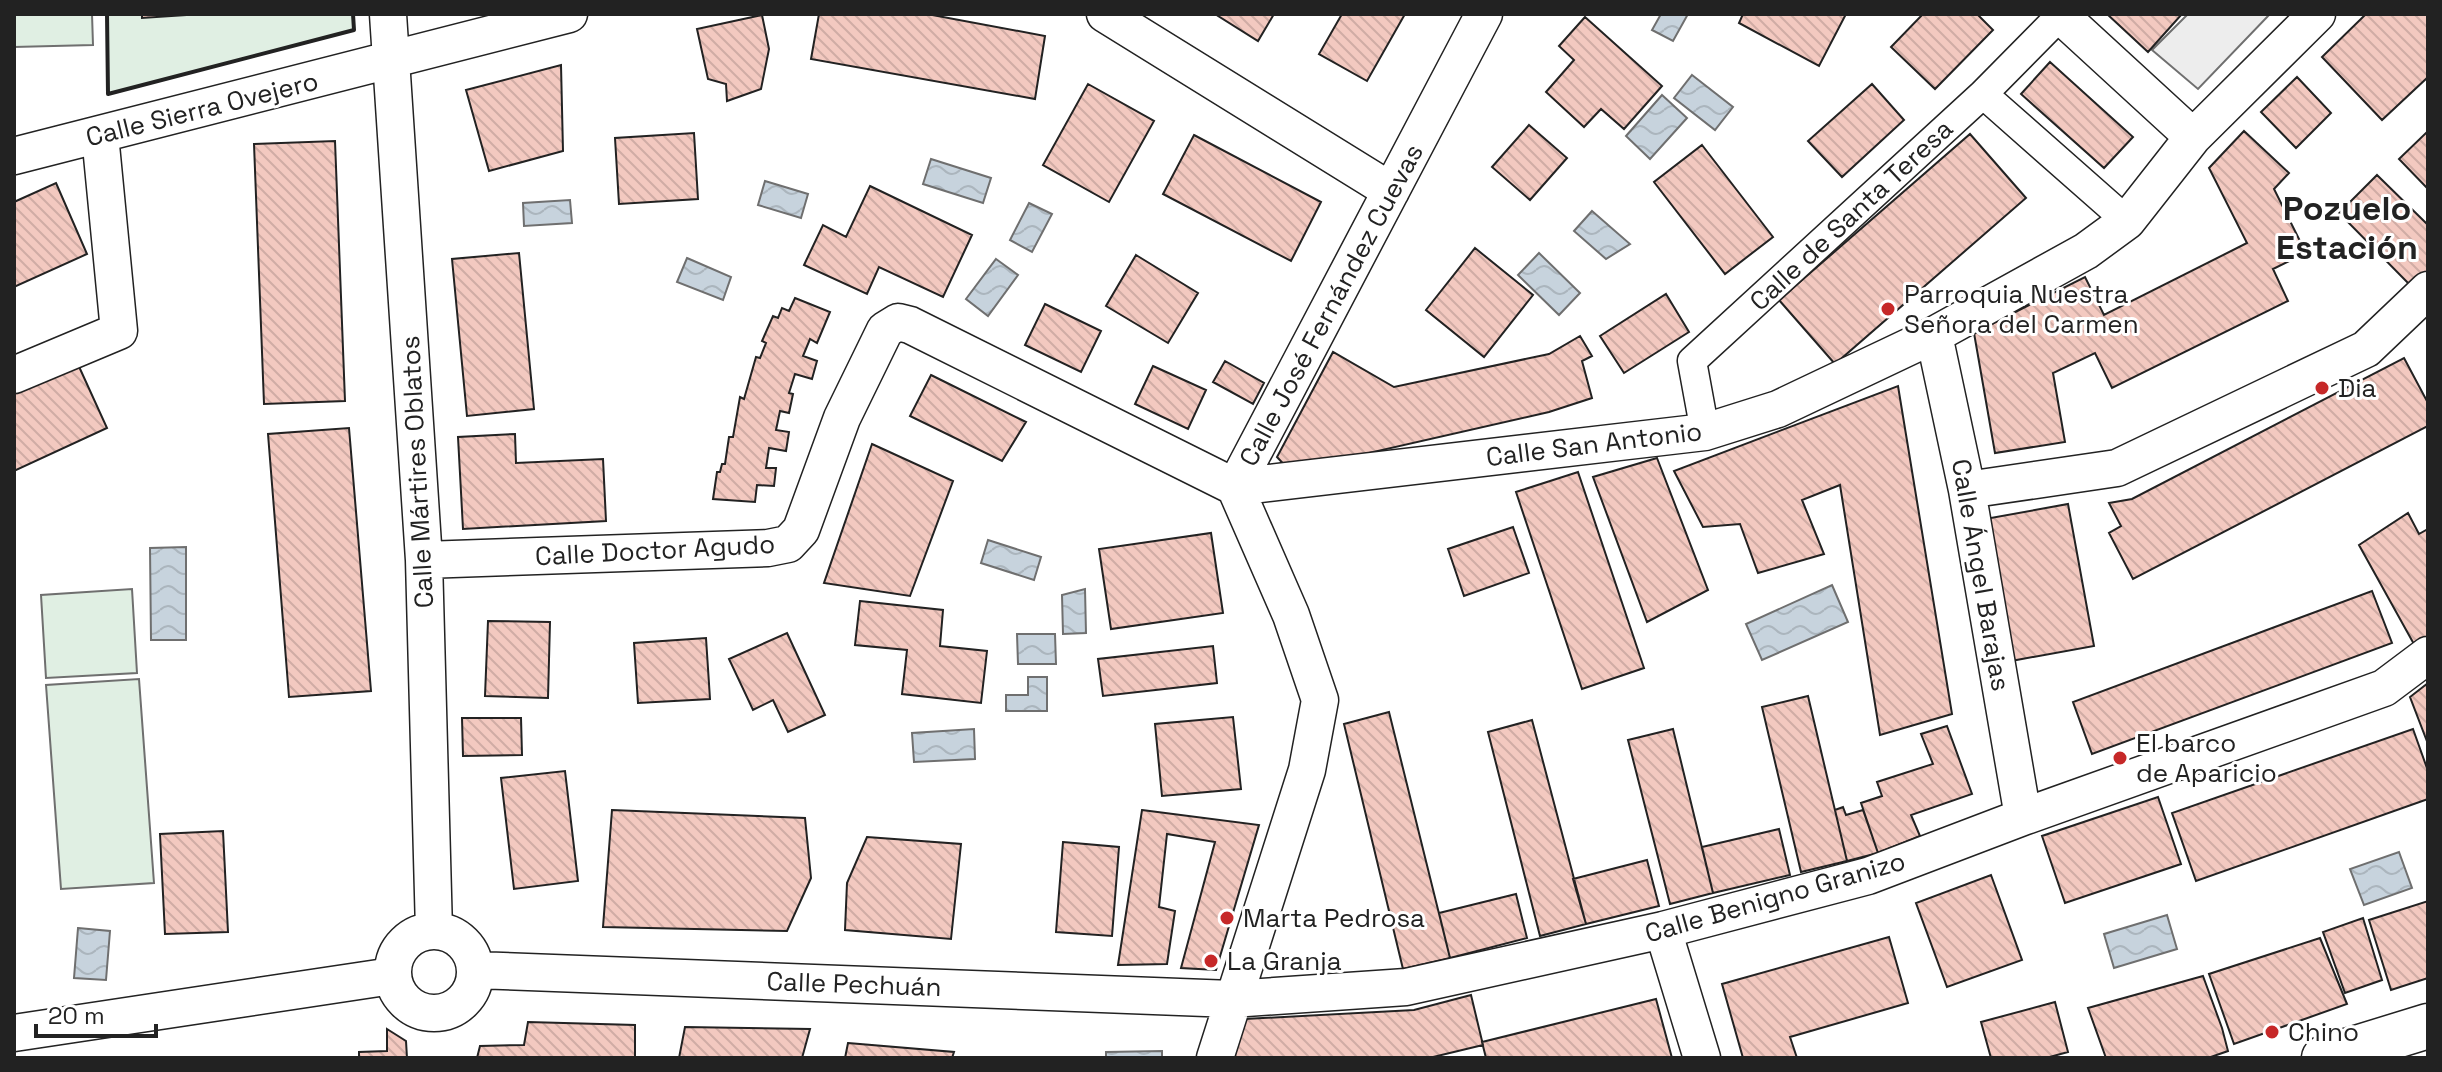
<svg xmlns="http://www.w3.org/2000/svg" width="2442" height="1072" viewBox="0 0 2442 1072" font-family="'Space Grotesk',sans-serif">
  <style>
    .garden { fill: #e0efe3; stroke: #6f6f6f; stroke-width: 2 }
    .parking { fill: #ededed; stroke: #6f6f6f; stroke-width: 2 }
    .water { fill: url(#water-waves); stroke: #6f6f6f; stroke-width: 2 }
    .building { fill: url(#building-back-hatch); stroke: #222; stroke-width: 2 }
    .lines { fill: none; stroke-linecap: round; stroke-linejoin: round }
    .pedestrian-casing { stroke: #222; stroke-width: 31 }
    .minor-casing { stroke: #222; stroke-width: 39 }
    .tertiary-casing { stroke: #222; stroke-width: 47 }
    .pedestrian { stroke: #fff; stroke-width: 28 }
    .minor { stroke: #fff; stroke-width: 36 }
    .tertiary { stroke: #fff; stroke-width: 44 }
    .wall { stroke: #222; stroke-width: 4 }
    .poi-dot { fill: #c62828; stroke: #fff; stroke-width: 3 }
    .labels { text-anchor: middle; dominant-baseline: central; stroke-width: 6; stroke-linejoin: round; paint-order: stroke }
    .street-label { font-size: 26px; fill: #222; stroke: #fff }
    .poi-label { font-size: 26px; fill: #222; stroke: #fff; text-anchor: start }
    .district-label { font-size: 34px; font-weight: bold; fill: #222; stroke: #fff }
  </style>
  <defs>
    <pattern id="water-waves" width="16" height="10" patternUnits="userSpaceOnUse" patternTransform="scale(2)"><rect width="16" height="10" fill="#c7d3dd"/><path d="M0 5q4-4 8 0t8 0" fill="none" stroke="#abb5bd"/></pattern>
    <pattern id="building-back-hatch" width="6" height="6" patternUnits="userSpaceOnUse" patternTransform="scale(2)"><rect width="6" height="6" fill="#f3c9c0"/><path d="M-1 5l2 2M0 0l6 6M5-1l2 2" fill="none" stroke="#d0aca5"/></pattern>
  </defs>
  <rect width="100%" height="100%" fill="#fff"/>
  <path class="garden" d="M14,14H92L93,45L14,47Z
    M107,14H353L354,30L108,94Z
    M132,589L137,673L46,678L41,595Z
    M139,679L154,883L61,889L46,685Z"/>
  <path class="parking" d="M2188,14H2270L2198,89L2152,50Z"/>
  <path class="water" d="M1661,14H1688L1673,41L1652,30Z
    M1692,75L1733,107L1715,130L1674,98Z
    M1662,95L1687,118L1650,159L1626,136Z
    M931,159L991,178L983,203L923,184Z
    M765,181L808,194L801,218L758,205Z
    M570,200L572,223L524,226L523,203Z
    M1029,203L1052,214L1032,252L1010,240Z
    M1592,211L1630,244L1606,259L1574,231Z
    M1539,253L1580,293L1559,315L1518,275Z
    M687,258L731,277L723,300L677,282Z
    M996,259L1018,275L988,316L966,299Z
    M988,540L1041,557L1034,580L981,563Z
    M186,547V640H151L150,548Z
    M1832,585L1848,622L1762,660L1746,624Z
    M1085,589L1086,633L1063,634L1062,595Z
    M1017,634H1055L1056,664H1018Z
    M1028,677H1047V711H1006V695H1028Z
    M974,729L975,759L914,762L912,733Z
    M2399,852L2412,888L2364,905L2350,869Z
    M2167,915L2177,949L2114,968L2104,934Z
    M78,928L110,931L106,980L74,978Z
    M1162,1051V1058H1106V1052Z"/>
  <path class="building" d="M142,14H202L142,18Z
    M819,14H927L1045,36L1035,99L811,59Z
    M1215,14H1274L1258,41Z
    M1342,14H1405L1367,81L1319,54Z
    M1743,14H1846L1819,66L1739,23Z
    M1923,14H1977L1993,30L1935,89L1891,47Z
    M2107,14H2182L2148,52Z
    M2366,14H2428V77L2382,120L2322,57Z
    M762,15L769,49L761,89L727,101L726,84L708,79L697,29Z
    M1585,17L1662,86L1624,129L1601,109L1584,127L1546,92L1574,60L1559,46Z
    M2050,62L2133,137L2104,168L2021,94Z
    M561,65L563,151L489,171L466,90Z
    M2297,77L2331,113L2296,148L2261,112Z
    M1088,84L1154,121L1109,202L1043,165Z
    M1872,84L1904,120L1842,177L1808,141Z
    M1529,125L1567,158L1530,200L1492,167Z
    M2244,131L2289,173L2274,189L2306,253L2273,269L2288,301L2112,388L2095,353L2053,373L2065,442L1995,453L1974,333L2085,277L2104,315L2247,243L2209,168Z
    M2428,131V189L2399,159Z
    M694,133L698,199L619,204L615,138Z
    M1970,134L2026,198L1835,364L1779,300Z
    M1194,135L1321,202L1291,261L1163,194Z
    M335,141L345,401L264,404L254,144Z
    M1702,145L1773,237L1725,274L1654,182Z
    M2377,175L2428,225V271L2412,287L2339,213Z
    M56,183L87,254L14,287V202Z
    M870,186L972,235L943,297L879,267L867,294L804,265L823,225L846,237Z
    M1475,248L1533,295L1484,357L1426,310Z
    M519,253L534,409L467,416L452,259Z
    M1136,255L1198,293L1168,343L1106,306Z
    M1666,294L1689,332L1624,373L1600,336Z
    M795,298L830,312L817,343L810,339L803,356L817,361L812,379L795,374L789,393L793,394L789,413L780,411L776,430L789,432L786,451L769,448L766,468H776L774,486L757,485L755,502L713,499L717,472H720L722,464H725L729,437H733L740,397L744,399L756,357L760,358L766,343L762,341L773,316L778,318L782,308L789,311Z
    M1045,304L1101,331L1081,372L1025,345Z
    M1580,336L1592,356L1582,361L1592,398L1549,412L1290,471L1277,457L1333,352L1394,387L1549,354Z
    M2404,358L2428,403V426L2133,579L2109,533L2121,526L2109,503L2132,499Z
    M76,360L107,428L14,471V388Z
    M1225,361L1264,383L1253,404L1213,382Z
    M1153,366L1206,390L1188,429L1135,404Z
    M931,375L1026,422L1002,461L910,416Z
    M1898,386L1952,714L1880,735L1840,485L1802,500L1824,554L1758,573L1740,524L1703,527L1674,471Z
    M349,428L371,691L289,697L268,434Z
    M515,434L516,463L603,459L606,521L463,529L458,437Z
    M872,444L953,481L910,596L824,583Z
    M1657,458L1708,590L1647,622L1593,477Z
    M1578,472L1644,668L1582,689L1516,492Z
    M2068,504L2094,646L2011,661L1985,519Z
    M2408,513L2419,534L2428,529V636L2415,646L2359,545Z
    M1513,527L1529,573L1464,596L1448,549Z
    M1211,533L1223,613L1111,629L1099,549Z
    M2372,591L2392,643L2092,754L2073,702Z
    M860,601L943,610L940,646L987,651L981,703L902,694L907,650L855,645Z
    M488,621L550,622L548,698L485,696Z
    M787,633L825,715L788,732L773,700L753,710L729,659Z
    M706,638L710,699L638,703L634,643Z
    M1213,646L1217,683L1103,696L1098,659Z
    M2428,683V744L2410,697Z
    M1808,696L1847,861L1801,872L1762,707Z
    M1389,712L1450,958L1403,969L1344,724Z
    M1233,717L1241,789L1162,796L1155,724Z
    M462,718H521L522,755L463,756Z
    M1532,720L1586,924L1540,936L1488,732Z
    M1947,726L1972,794L1911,815L1920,836L1878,853L1861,803L1882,796L1877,782L1933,764L1921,734Z
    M1673,729L1713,893L1670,904L1628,740Z
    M2413,729L2428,771V799L2196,881L2172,813Z
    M565,771L578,881L514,889L501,778Z
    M2158,797L2181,864L2065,903L2042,836Z
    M1843,807L1846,815L1863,810L1878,853L1847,861L1835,810Z
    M612,810L805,818L811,878L787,931L603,927Z
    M1142,810L1259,825L1216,970L1181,968L1215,842L1167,834L1159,907L1175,911L1167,964L1118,965Z
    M1779,829L1790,875L1713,893L1702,847Z
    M223,831L228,932L165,934L160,834Z
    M867,837L961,844L951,939L845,930L847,883Z
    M1063,842L1119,847L1112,936L1056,932Z
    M1647,860L1659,906L1586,924L1573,879Z
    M1991,875L2022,960L1947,987L1916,903Z
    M1516,894L1527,938L1450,958L1439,913Z
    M2428,901V978L2391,990L2369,920Z
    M2363,918L2382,980L2345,993L2323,932Z
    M1889,937L1908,1003L1790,1037L1797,1058H1743L1722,984Z
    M2320,938L2347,1004L2234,1044L2209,974Z
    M2203,976L2222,1028L2228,1051L2208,1058H2106L2088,1008Z
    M1471,995L1483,1045L1429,1058H1234L1245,1019L1414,1010Z
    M1656,999L1672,1058H1486L1482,1042Z
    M2055,1002L2068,1052L2046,1058H1991L1981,1022Z
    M528,1022L635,1025V1058H477L480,1046L524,1045Z
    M685,1027L810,1029L802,1058H679Z
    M387,1029L406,1041L407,1058H359V1052L387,1051Z
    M848,1043L954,1052L952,1058H845Z"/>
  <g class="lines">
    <defs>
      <path id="pedestrian" d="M1983,94L2127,221
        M1705,432L1692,361L1983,94L2060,16"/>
      <path id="minor" d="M388,14L424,560L434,931
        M1105,14L1391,191
        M2059,14L2193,137
        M14,156L569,14
        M1934,335L1967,490L2023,817
        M14,375L119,331L100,135
        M1967,490L2117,468L2366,349L2428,290
        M424,560L768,548L788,544L801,530L842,418L885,330L898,322L910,325L1235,487L1705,432L1778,409L1934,335L2086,251L2127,221L2193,137L2317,14
        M1663,930L1702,1058
        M393 972a41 41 0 1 1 82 0a41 41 0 1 1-82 0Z
        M475,970L1232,999L1406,987L1663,930L1868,876L2023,817L2384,688L2428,655
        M14,1033L392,976
        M1215,1058L1307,770L1320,700L1291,615L1235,487L1484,14"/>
      <path id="tertiary" d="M2324,1058L2428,1026"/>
    </defs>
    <use href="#pedestrian" class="pedestrian-casing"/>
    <use href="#minor" class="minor-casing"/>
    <use href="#tertiary" class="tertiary-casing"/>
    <use href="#pedestrian" class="pedestrian"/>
    <use href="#minor" class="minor"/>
    <use href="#tertiary" class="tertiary"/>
    <path class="wall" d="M107,14L108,94L354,30L353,14"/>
  </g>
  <g class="poi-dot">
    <circle cx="1888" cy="309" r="8"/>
    <circle cx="2322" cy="388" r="8"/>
    <circle cx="2120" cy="758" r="8"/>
    <circle cx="1227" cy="918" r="8"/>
    <circle cx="1211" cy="961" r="8"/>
    <circle cx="2272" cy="1032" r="8"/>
  </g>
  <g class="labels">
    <g class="street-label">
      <text transform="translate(202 109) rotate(-14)">Calle Sierra Ovejero</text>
      <text transform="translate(1851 215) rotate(-43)">Calle de Santa Teresa</text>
      <text transform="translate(1331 305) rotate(-62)">Calle José Fernández Cuevas</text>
      <text transform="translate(1594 444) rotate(-7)">Calle San Antonio</text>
      <text transform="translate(417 472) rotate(-93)">Calle Mártires Oblatos</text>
      <text transform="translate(655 550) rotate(-3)">Calle Doctor Agudo</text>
      <text transform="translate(1981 575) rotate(80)">Calle Ángel Barajas</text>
      <text transform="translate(1775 897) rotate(-16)">Calle Benigno Granizo</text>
      <text transform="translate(854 984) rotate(2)">Calle Pechuán</text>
    </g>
    <g class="poi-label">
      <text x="1904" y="294">Parroquia Nuestra<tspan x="1904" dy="30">Señora del Carmen</tspan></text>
      <text x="2338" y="388">Dia</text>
      <text x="2136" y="743">El barco<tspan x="2136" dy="30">de Aparicio</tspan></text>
      <text x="1243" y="918">Marta Pedrosa</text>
      <text x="1227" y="961">La Granja</text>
      <text x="2288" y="1032">Chino</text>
    </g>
    <g class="district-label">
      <text x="2347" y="208">Pozuelo<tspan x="2347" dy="39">Estación</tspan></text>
    </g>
  </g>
  <rect width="2442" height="1072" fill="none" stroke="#222222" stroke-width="32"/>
  <path d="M36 1024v12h120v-12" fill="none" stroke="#222222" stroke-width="4"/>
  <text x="48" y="1024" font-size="24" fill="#222222" stroke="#ffffff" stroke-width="6" paint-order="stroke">20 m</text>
</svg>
